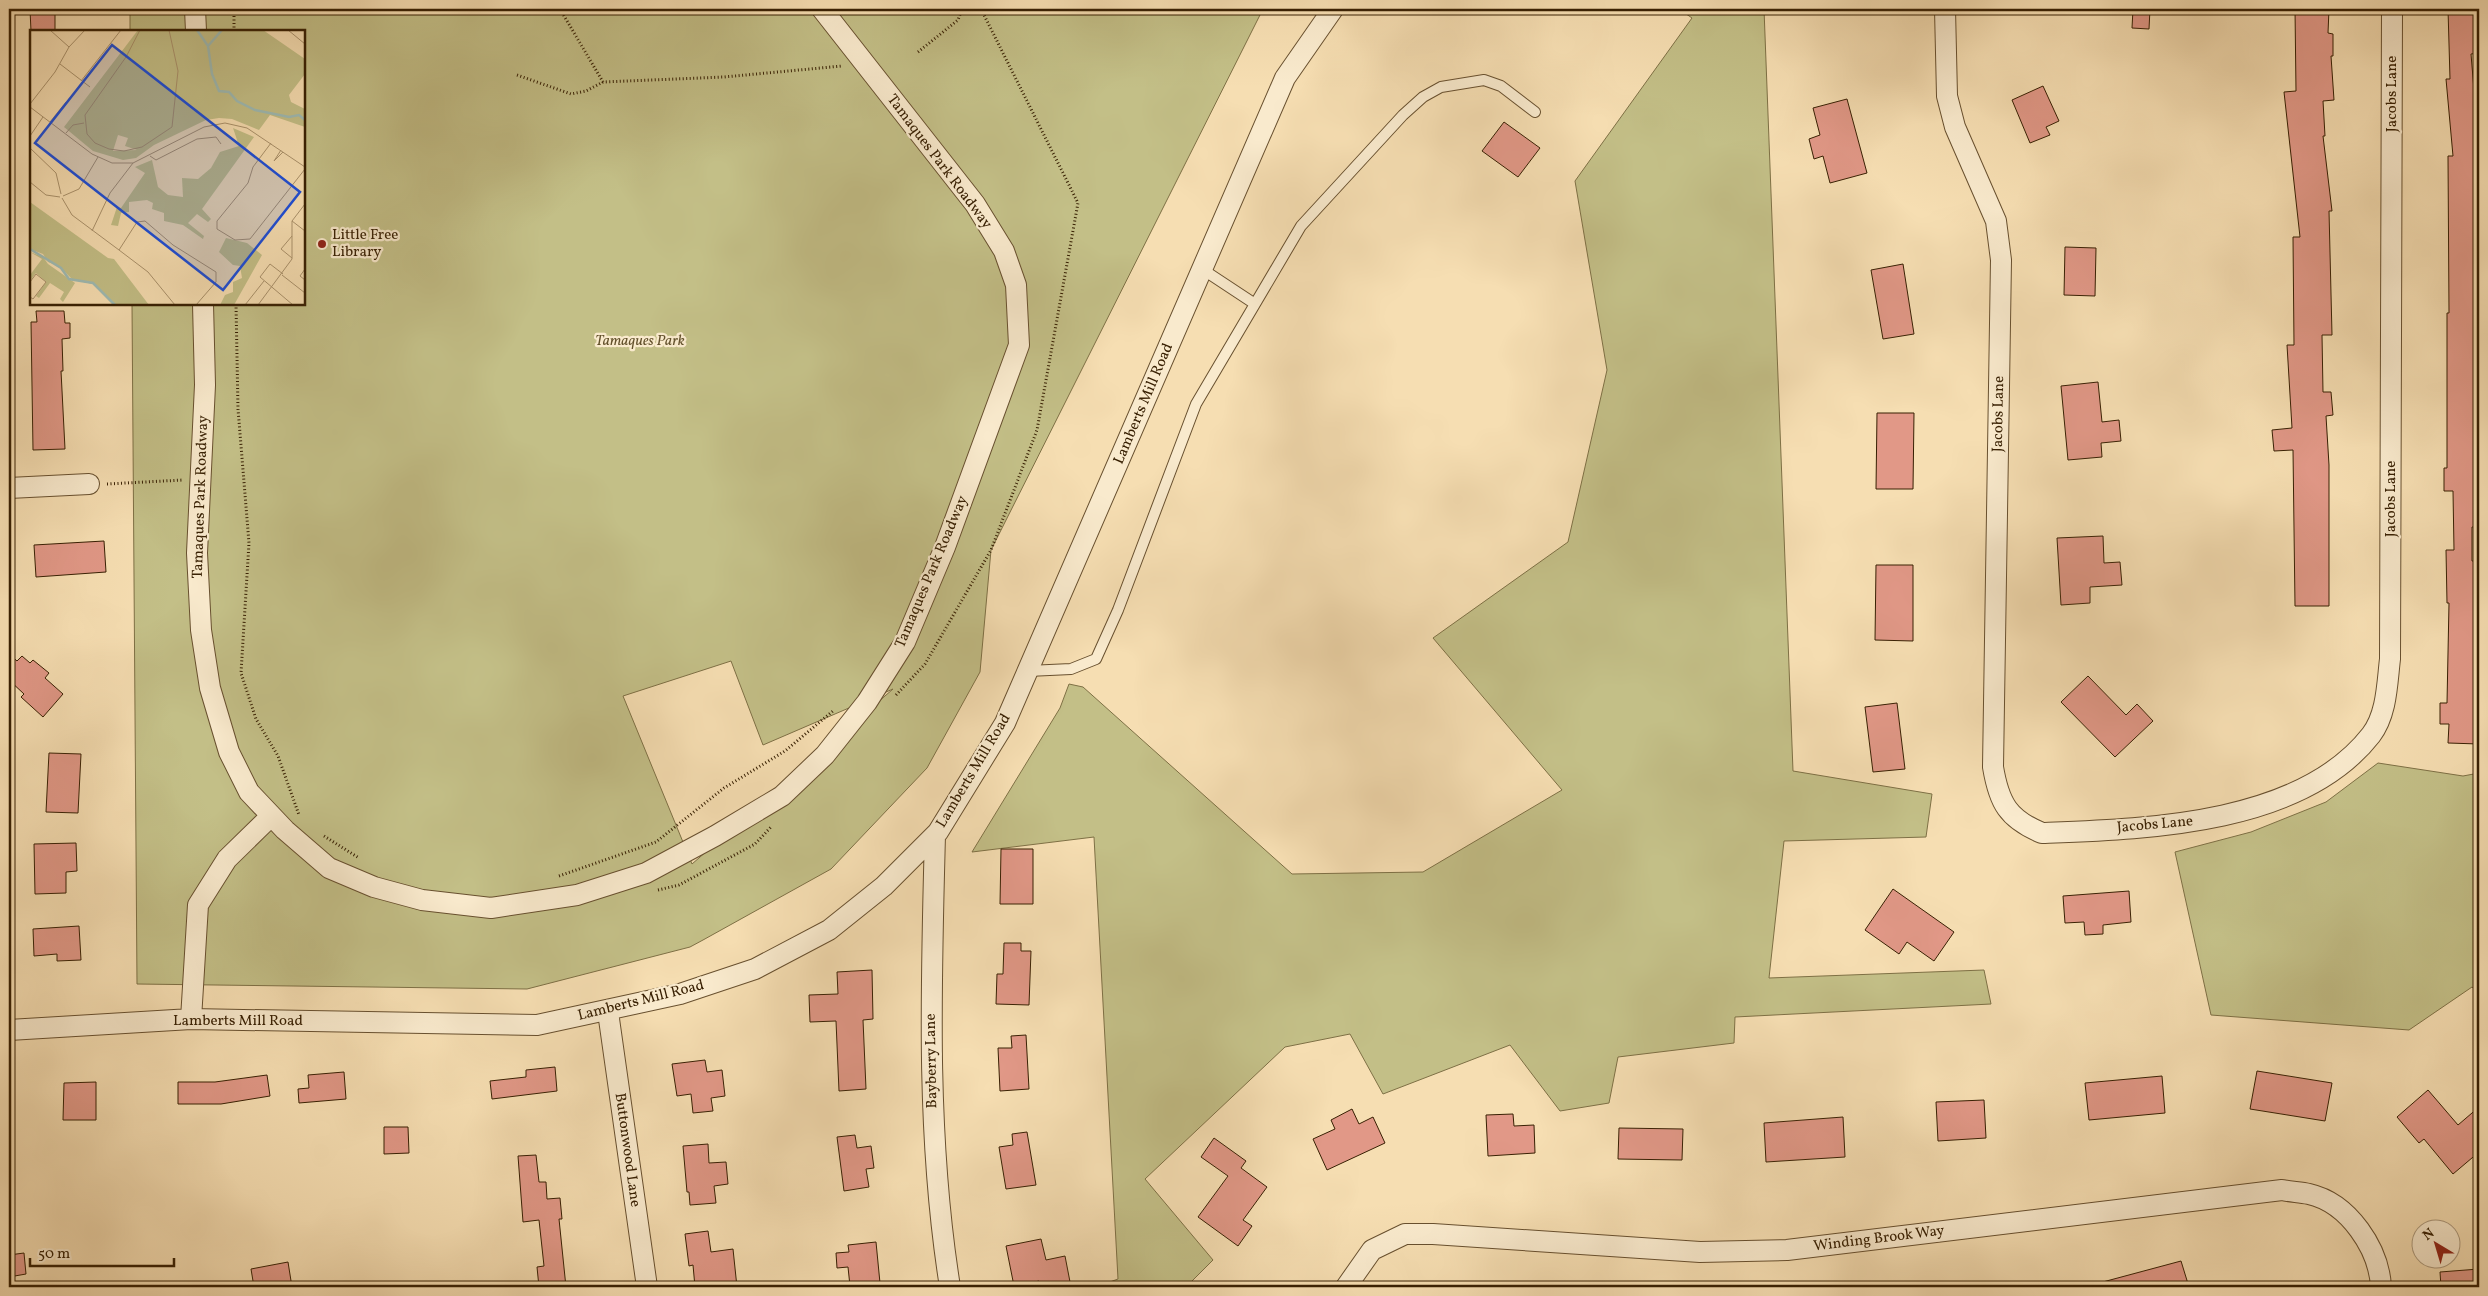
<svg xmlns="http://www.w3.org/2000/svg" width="2488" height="1296" viewBox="0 0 2488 1296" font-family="Vollkorn,serif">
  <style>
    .green { fill: #c3bf87; stroke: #7e7045; fill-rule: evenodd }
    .building { fill: #e19887; stroke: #382003 }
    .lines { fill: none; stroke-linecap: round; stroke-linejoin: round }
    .lane-casing { stroke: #68502f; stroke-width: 12 }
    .street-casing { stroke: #68502f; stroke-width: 22 }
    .path { stroke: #382003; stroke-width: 3; stroke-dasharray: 1 2.5; stroke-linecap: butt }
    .lane { stroke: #f9eacd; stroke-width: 10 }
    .street { stroke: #f9eacd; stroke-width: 20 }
    .poi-dot { fill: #8f2418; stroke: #f9eacd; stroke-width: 2 }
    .labels { text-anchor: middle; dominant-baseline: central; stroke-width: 4.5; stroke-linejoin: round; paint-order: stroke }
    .street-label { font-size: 15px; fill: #382003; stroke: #f9eacd }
    .poi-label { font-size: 15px; fill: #382003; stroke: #f9eacd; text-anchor: start }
    .park-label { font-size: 15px; font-style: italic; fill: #62502b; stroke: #f9eacd }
    .inset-river { fill: none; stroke: #9ebbb4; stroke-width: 2.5 }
    .inset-road { fill: none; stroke: #aa926c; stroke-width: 1 }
    .view { fill: #1d4ed8; fill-opacity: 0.15; stroke: #1d4ed8; stroke-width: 2.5 }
    .inset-edge { fill: none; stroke: #382003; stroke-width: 2.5 }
  </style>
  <rect width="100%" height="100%" fill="#f6deb2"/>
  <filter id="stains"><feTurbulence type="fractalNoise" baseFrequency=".004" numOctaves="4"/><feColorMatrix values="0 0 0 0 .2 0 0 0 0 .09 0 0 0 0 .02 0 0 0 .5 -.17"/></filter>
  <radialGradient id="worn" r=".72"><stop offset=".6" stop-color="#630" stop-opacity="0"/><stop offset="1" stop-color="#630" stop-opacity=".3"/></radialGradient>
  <path class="green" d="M130,9H1263L991,550L980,672L927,768L831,869L703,940L690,947L527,989L137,984L132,304H304V31H130ZM731,661L763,745L893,689L692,864L623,696Z
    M1679,9H1764L1793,771L1932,794L1926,837L1784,841L1769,978L1984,970L1991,1004L1735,1017L1734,1043L1618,1057L1609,1103L1560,1111L1510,1045L1383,1094L1350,1034L1285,1047L1145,1179L1213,1260L1186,1287H1096L1118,1279L1094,837L972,852L1060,708L1069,684L1083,687L1292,874L1423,872L1562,790L1433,638L1568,542L1607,370L1575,181L1692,18Z
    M2378,763L2463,776L2479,773V993L2472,987L2409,1030L2211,1015L2175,852L2251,832L2326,802Z"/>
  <path class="building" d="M2133,9H2150L2149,29L2132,28Z
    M2295,9H2329L2328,33L2333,34V56H2331L2334,100L2323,101L2325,136H2323L2332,211H2329L2332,335H2322L2323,392H2331L2333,415L2326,416L2329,465V606H2295L2293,450L2274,451L2272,430L2292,428L2287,345H2294L2293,237H2300L2284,92L2296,91Z
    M2448,9H2479V53L2471,54L2474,90L2479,89V527H2472V561H2479V744L2448,743L2449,724H2440V703H2447L2449,603H2447L2446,550H2454L2453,491H2444V468H2447V313H2449L2448,156H2453L2446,79H2450Z
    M30,10H55V31H31Z
    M2043,86L2059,121L2046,127L2050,135L2030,143L2012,100Z
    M1847,99L1867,173L1830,183L1823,156L1814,159L1809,139L1820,135L1813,108Z
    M1504,122L1540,148L1518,177L1482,151Z
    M2065,247L2096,248L2095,296L2064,295Z
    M1903,264L1914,334L1883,339L1871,270Z
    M36,311H64L65,323H70V338L62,339L63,371H61L65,449L33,450L31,322H37Z
    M2098,382L2102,422L2119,420L2121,441L2101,443L2102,457L2068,460L2061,386Z
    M1877,413H1914L1913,489H1876Z
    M2103,536L2104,563L2120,562L2122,585L2090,587V603L2061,605L2057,538Z
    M104,541L106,572L36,577L34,545Z
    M1876,565H1913V641L1875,640Z
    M9,654L17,661L22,656L30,663L33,660L49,673L45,678L63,694L43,717L21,697L24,694L9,680Z
    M2088,676L2126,715L2137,704L2153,721L2115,757L2061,702Z
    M1897,703L1905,769L1873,772L1865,707Z
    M49,753L81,754L78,813L46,812Z
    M76,843L77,871L66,872V893L35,894L34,844Z
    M1001,849H1033V904H1000Z
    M1893,889L1954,932L1934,961L1907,942L1899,954L1865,930Z
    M2129,891L2131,922L2103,925V934L2085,935L2084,922L2065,923L2063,896Z
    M79,926L81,960L57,961V954L34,956L33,929Z
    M1004,943H1021V951H1031L1029,1005L996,1004L997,974H1003Z
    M872,970L873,1019L863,1020L866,1089L839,1091L836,1021L810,1022L809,995L838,994L837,972Z
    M1026,1035L1029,1089L1000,1091L998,1048H1012L1011,1036Z
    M705,1060L707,1072L722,1070L725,1096L711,1098L713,1111L693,1113L691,1094L677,1096L672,1064Z
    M555,1067L557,1091L492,1099L490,1081L526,1077V1070Z
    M2257,1071L2332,1083L2325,1121L2250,1109Z
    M344,1072L346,1099L299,1103L298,1089L309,1088L308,1075Z
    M267,1075L270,1096L221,1104H178V1082H215Z
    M2162,1076L2165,1113L2089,1120L2085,1083Z
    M96,1082V1120H63L64,1083Z
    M2428,1090L2458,1125L2479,1107V1152L2453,1174L2424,1139L2419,1143L2397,1117Z
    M1984,1100L1986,1138L1938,1141L1936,1102Z
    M1352,1109L1359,1124L1373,1117L1385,1143L1327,1170L1313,1139L1335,1129L1331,1120Z
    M1513,1114L1514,1126L1534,1125L1535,1153L1488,1156L1486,1115Z
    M1843,1117L1845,1157L1766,1162L1764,1123Z
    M384,1127H408L409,1153L384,1154Z
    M1619,1128L1683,1129L1682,1160L1618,1159Z
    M1027,1132L1036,1185L1006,1189L999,1147L1013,1145L1012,1134Z
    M855,1135L857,1148L871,1146L874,1168L866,1169L869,1187L844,1191L837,1137Z
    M1214,1138L1246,1161L1241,1168L1267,1187L1243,1220L1252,1226L1238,1246L1198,1217L1228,1176L1201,1157Z
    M708,1144L709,1163L726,1162L728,1184L714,1186L716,1203L690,1205L689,1192H687L683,1146Z
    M536,1155L539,1182H546L547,1199L560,1198L562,1219H559L566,1287H539L537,1267L544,1266L539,1220L523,1222L518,1156Z
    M708,1231L711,1252L733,1249L737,1287H695L693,1265L689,1266L685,1234Z
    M1041,1239L1046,1260L1065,1256L1071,1287H1041L1039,1281L1014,1286L1006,1246Z
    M876,1242L880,1283L850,1286L848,1267L837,1268L836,1253L849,1252L848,1245Z
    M24,1253L26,1274L9,1277V1255Z
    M2181,1261L2189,1287H2099V1283Z
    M288,1262L292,1287H254L251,1269Z
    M2479,1269V1286L2441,1287L2440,1272Z"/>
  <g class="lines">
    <defs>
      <path id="lane" d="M1202,269L1255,304
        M1028,671L1071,669L1096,659L1118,610L1196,404L1301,226L1403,115L1423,97L1441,87L1484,80L1501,86L1535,112"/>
      <path id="street" d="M195,9L196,31
        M1945,9L1947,96L1955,127L1996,221L2001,260L1993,767C1999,803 2008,819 2042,833C2146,829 2301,825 2371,735C2387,714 2387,684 2390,659L2392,9
        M203,304L205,385L197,553L201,630L210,688L229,752L249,792L285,830L329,868L374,887L422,900L491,908L577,895L646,873L715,836L782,796L825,755L867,702L905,642L945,547L1019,345L1016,285L1004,251L975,204L822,9
        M9,488L89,484
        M935,835C931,986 926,1137 950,1287
        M608,1012L647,1287
        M191,1019L198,905L227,859L271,816
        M9,1030L191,1019L537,1025L680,994L755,969L829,930L884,886L938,832L1005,723L1285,78L1333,9
        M1346,1287L1372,1250L1405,1234H1433L1700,1252L1787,1250L2282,1190C2291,1192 2300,1192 2309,1194C2349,1203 2379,1249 2381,1287"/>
    </defs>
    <use href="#lane" class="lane-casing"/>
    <use href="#street" class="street-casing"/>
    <path class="path" d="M560,9L603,82L724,77L842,66
      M234,31V9
      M918,52L958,20L962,9
      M517,75L571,94L586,91L603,82
      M236,304L238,409L249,543L241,673L256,719L278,756L299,815
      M107,484L183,480
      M896,695L925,664L991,550L1037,430L1078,203L981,9
      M324,836L359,858
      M559,876L656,842L724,788L785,751L833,711
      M658,890L679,885L755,844L771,827"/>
    <use href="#lane" class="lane"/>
    <use href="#street" class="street"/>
  </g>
  <circle class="poi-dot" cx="322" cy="244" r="5"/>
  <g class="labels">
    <g class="street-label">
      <text transform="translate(2392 94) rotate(-90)">Jacobs Lane</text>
      <text transform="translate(939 162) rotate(53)">Tamaques Park Roadway</text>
      <text transform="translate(1144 404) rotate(-67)">Lamberts Mill Road</text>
      <text transform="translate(1999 414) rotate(-89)">Jacobs Lane</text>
      <text transform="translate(201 497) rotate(-88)">Tamaques Park Roadway</text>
      <text transform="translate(2391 499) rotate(-90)">Jacobs Lane</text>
      <text transform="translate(932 572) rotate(-67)">Tamaques Park Roadway</text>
      <text transform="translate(974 771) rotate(-59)">Lamberts Mill Road</text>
      <text transform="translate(2155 825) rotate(-5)">Jacobs Lane</text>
      <text transform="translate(641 1001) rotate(-14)">Lamberts Mill Road</text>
      <text x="238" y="1021">Lamberts Mill Road</text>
      <text transform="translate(932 1061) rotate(-91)">Bayberry Lane</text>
      <text transform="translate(627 1150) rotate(82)">Buttonwood Lane</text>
      <text transform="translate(1879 1239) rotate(-7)">Winding Brook Way</text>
    </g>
    <g class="poi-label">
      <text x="332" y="235">Little Free<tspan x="332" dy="17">Library</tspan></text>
    </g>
    <g class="park-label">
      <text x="640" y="341">Tamaques Park</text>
    </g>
  </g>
  <g transform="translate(30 30)">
    <rect width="275" height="275" fill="#f6deb2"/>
    <path d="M108,0H233L275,29V44L259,65L261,72L275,79V97L240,85L229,100L202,89L189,88L176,90L124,115L106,128L93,130L63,121L34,97ZM88,105L98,108L95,116L107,120L83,121ZM203,98L224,107L172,179L181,189L178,192L167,184L158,193L174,206L173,209L153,195L134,191V183L122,179L123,173L117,170L99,172V182L91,183L88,196L81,195L87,177L91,178L115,143L105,137L122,130L128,157L138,165L153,167L152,148L168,149L181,138L190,122L209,116ZM0,172L78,228L84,229L119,275H83L63,254L43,250L29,236L18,232L13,224L0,219ZM196,208L217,213L232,225L204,275H190L195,265L203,262V252L212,248L210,236L203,235L189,222ZM0,222L13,227L18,234L45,253L33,272L30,269L34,262L20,253L9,268L6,266L16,252L6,243L0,251V245L12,229Z" fill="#c3bf87" fill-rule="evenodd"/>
    <path class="inset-river" d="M167,0L178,16L182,44L189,61L199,62L207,71L225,80L259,87L269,85L275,90M178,16L192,0M0,219L31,238L39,249L63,253L85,275"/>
    <path class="inset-road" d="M20,0L39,17M110,0L96,27L55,85L57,104L65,113L79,119L94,121L112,117L142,97L148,41L139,0M258,0L275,14M30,34L60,57M51,51L91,0M0,74L25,42L39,17L55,0M0,77L62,124L82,133H103L174,97L195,93L217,98L275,137M20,92L36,72M36,103L43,95L54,93M0,106L13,87M241,113L223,137L218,153L187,191V199L205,210L220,209L275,139M0,118L26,143L31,164M251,120L244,131L253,122M120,126L126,130L167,109L186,107L191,114M0,152L16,165L30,167M33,166L49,159L68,127M32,168L42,185L89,220M262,191L275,201M62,201L80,163L103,133M262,228L251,219L262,206M275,239L270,246L275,250M253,244L240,234L230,247L263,275M252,245L275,263M0,252L6,244L16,252L3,269L0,267M145,275L118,242L89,220L107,192L115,191L143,215L186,242V252L166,275M215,275L234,251M228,275L262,229V191L275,174"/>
    <path class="view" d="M82,15L270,162L193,260L5,113Z"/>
    <rect width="275" height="275" class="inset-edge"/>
  </g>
  <rect width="2488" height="1296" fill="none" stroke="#f6deb2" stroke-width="30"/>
  <rect x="10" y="10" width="2468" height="1276" fill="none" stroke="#382003" stroke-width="2.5"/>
  <rect x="15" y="15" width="2458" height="1266" fill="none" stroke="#382003"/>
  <g transform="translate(2436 1244) rotate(322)"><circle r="24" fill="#f9eacd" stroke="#ac997c"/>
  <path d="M0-4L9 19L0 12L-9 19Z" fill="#8f2418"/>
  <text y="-8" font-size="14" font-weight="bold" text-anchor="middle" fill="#382003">N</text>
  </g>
  <path d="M30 1258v8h144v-8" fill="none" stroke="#382003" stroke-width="2.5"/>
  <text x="38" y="1258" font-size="15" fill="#382003" stroke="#f9eacd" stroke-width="4" paint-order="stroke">50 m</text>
  <rect width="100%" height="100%" filter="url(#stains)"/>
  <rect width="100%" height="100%" fill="url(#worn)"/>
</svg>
